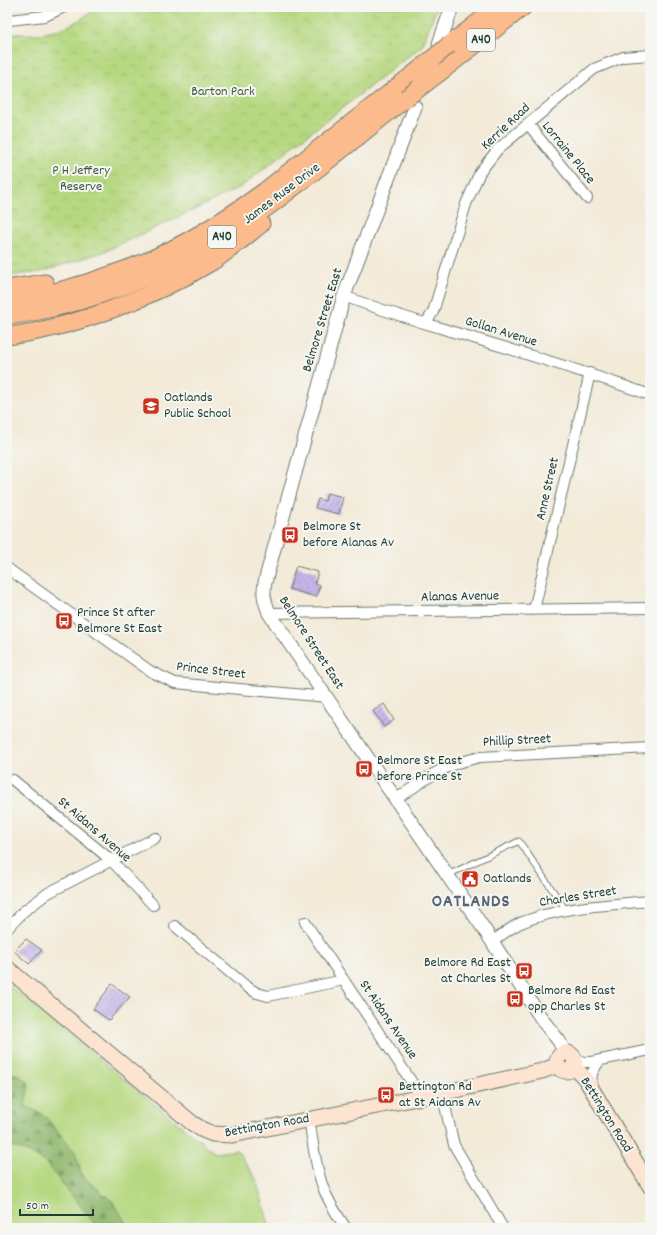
<svg xmlns="http://www.w3.org/2000/svg" width="657" height="1235" viewBox="0 0 657 1235" font-family="Dekko,sans-serif">
  <style>
    .grass { fill: #b6d880; stroke: #6a8a5a }
    .forest { fill: url(#forest-firs); stroke: #587a51 }
    .park { fill: url(#park-crowns); stroke: #6a8a5a }
    .building { fill: url(#building-hatch) }
    .lines { fill: none; stroke-linecap: round; stroke-linejoin: round }
    .service-casing { stroke: #697a6d; stroke-width: 7 }
    .minor-casing { stroke: #697a6d; stroke-width: 12 }
    .tertiary-casing { stroke: #697a6d; stroke-width: 15 }
    .secondary-casing { stroke: #697a6d; stroke-width: 17 }
    .trunk-casing { stroke: #697a6d; stroke-width: 19 }
    .service { stroke: #fff; stroke-width: 5 }
    .minor { stroke: #fff; stroke-width: 10 }
    .tertiary { stroke: #fff; stroke-width: 13 }
    .secondary { stroke: #fde4d1; stroke-width: 15 }
    .trunk { stroke: #fbbb8d; stroke-width: 17 }
    .trunk-bridge-casing { stroke: #697a6d; stroke-width: 19; stroke-linecap: butt }
    .trunk-bridge { stroke: #fbbb8d; stroke-width: 17 }
    .labels { text-anchor: middle; dominant-baseline: central; stroke-width: 4; stroke-linejoin: round; paint-order: stroke }
    .shield { fill: #f6f6f2; stroke: #60746d; stroke-width: 1 }
    .shield-label { font-size: 13px; font-weight: bold; fill: #1f3d34 }
    .park-label { font-size: 14px; fill: #3d5c43; stroke: #f6f6f2 }
    .street-label { font-size: 14px; fill: #1f3d34; stroke: #f6f6f2 }
    .poi-label { font-size: 14px; fill: #1f3d34; stroke: #f6f6f2; text-anchor: start }
    .district-label { font-size: 18px; font-weight: bold; letter-spacing: 1px; fill: #596774; stroke: #f6f6f2 }
  </style>
  <defs>
    <pattern id="forest-firs" width="22" height="20" patternUnits="userSpaceOnUse"><rect width="22" height="20" fill="#90b86e"/><path d="M5 1l3.5 6h-7zM16 11l3.5 6h-7z" fill="#75975b"/></pattern>
    <pattern id="park-crowns" width="20" height="18" patternUnits="userSpaceOnUse"><rect width="20" height="18" fill="#b6d880"/><path d="M2 6a3 3 0 1 1 6 0M12 15a3 3 0 1 1 6 0" fill="none" stroke="#9cba6f"/></pattern>
    <pattern id="building-hatch" width="6" height="6" patternUnits="userSpaceOnUse"><rect width="6" height="6" fill="#c6b5ea"/><path d="M-1 1l2-2M0 6l6-6M5 7l2-2" fill="none" stroke="#a094be"/></pattern>
  </defs>
  <rect width="100%" height="100%" fill="#f6f6f2"/>
  <filter id="ink" filterUnits="userSpaceOnUse"><feTurbulence type="fractalNoise" baseFrequency=".025" numOctaves="2"/><feDisplacementMap in="SourceGraphic" scale="8" xChannelSelector="R" yChannelSelector="G"/><feConvolveMatrix kernelMatrix="1 2 1 2 8 2 1 2 1" color-interpolation-filters="sRGB"/></filter>
  <filter id="wash" filterUnits="userSpaceOnUse"><feTurbulence type="fractalNoise" baseFrequency=".012" numOctaves="4" result="noise"/><feDisplacementMap in="SourceGraphic" scale="16" xChannelSelector="R" yChannelSelector="G"/><feGaussianBlur stdDeviation="0.9" result="paint"/><feColorMatrix in="noise" values="0 0 0 0 0 0 0 0 0 0 0 0 0 0 0 0 0 1.4 0 .05"/><feComposite in="paint" operator="in"/></filter>
  <g filter="url(#wash)">
    <rect width="100%" height="100%" fill="#f3ead8"/>
    <path class="grass" d="M7,984L215,1153L237,1150L256,1179L270,1228H7Z"/>
    <path class="forest" d="M7,1072L19,1075L29,1083L25,1106L43,1114L75,1152L82,1176L113,1202L129,1228H98L45,1162L30,1153L8,1145Z"/>
    <path class="park" d="M96,7H437L422,46L242,186L198,208L103,252L41,272L7,276V32C38,39 73,30 96,7Z"/>
    <g id="blocks">
      <path class="building" d="M327,493L343,497L339,514L315,508L318,499L325,501Z
        M296,566L318,572L315,584L320,585L316,597L289,589Z
        M384,704L394,720L384,727L373,711Z
        M26,939L42,950L29,964L14,951Z
        M112,984L130,997L109,1020L93,1009Z"/>
    </g>
  </g>
  <g filter="url(#ink)">
    <use href="#blocks" fill-opacity="0" stroke="#697a6d" stroke-width="1"/>
    <g class="lines">
      <defs>
        <path id="service" d="M448,875L519,841L566,910"/>
        <path id="minor" d="M7,19L9,20L45,16L64,7
          M528,124L587,198
          M344,296C382,311 421,322 460,334C524,353 587,372 650,395
          M426,323L433,312L466,204L480,172L498,149L594,69L623,57L650,55
          M7,568L150,671L175,683L327,697
          M534,610L590,373
          M269,613L650,608
          M13,780L111,860L153,905
          M396,799L435,773L457,763L480,757L650,748
          M305,922L421,1096
          M175,926L247,987L257,993L268,996L344,980
          M7,929L24,911L48,893L155,838
          M492,942C502,935 512,926 523,922C563,906 608,905 650,901
          M574,1059L583,1062H591L650,1050
          M591,1087L592,1073L599,1061
          M442,1093L454,1145L503,1228
          M309,1119C313,1141 315,1166 323,1187C328,1201 337,1215 346,1228"/>
        <path id="tertiary" d="M439,44L452,7
          M415,107L344,296L266,578C262,593 264,599 269,613L486,932L543,1021L559,1041L565,1053"/>
        <path id="secondary" d="M7,968L192,1123L203,1130L213,1134L232,1135L442,1093L542,1071L558,1065
          M557 1062a9 9 0 1 1 18 0a9 9 0 1 1-18 0Z
          M573,1066L585,1078L650,1186"/>
        <path id="trunk" d="M449,45L498,7
          M439,73L523,7
          M7,289L45,283
          M7,302C37,298 67,289 96,280C112,274 129,269 145,262C187,244 228,218 265,191L415,73
          M7,316C90,306 176,269 245,223C301,184 353,140 406,98
          M7,336C75,328 155,296 213,261C230,250 246,236 261,224"/>
      </defs>
      <use href="#service" class="service-casing"/>
      <use href="#minor" class="minor-casing"/>
      <use href="#tertiary" class="tertiary-casing"/>
      <use href="#secondary" class="secondary-casing"/>
      <use href="#trunk" class="trunk-casing"/>
      <use href="#service" class="service"/>
      <use href="#minor" class="minor"/>
      <use href="#tertiary" class="tertiary"/>
      <use href="#secondary" class="secondary"/>
      <use href="#trunk" class="trunk"/>
      <defs>
        <path id="trunk-bridge" d="M415,73L449,45
          M406,98L439,73"/>
      </defs>
      <use href="#trunk-bridge" class="trunk-bridge-casing"/>
      <use href="#trunk-bridge" class="trunk-bridge"/>
    </g>
  </g>
  <defs>
    <symbol id="school-square" viewBox="-11 -11 22 22"><rect x="-9" y="-9" width="18" height="18" rx="4" fill="#c8321e" stroke="#f6f6f2"/><path d="M0-5L7-2L0 1L-7-2ZM-4 1L0 2.5L4 1V4Q0 6-4 4Z" fill="#fff"/></symbol>
    <symbol id="bus-square" viewBox="-11 -11 22 22"><rect x="-9" y="-9" width="18" height="18" rx="4" fill="#c8321e" stroke="#f6f6f2"/><path d="M-5-6H5V4H4V6H2V4H-2V6H-4V4H-5ZM-3.5-4V0h7V-4ZM-3.5 1.2v1.5H-2V1.2ZM2 1.2v1.5H3.5V1.2Z" fill="#fff"/></symbol>
    <symbol id="civic-square" viewBox="-11 -11 22 22"><rect x="-9" y="-9" width="18" height="18" rx="4" fill="#c8321e" stroke="#f6f6f2"/><path d="M-.6-6.5H3V-4.5H.6V-3L4-1V1h2V6H-6V1h2V-1L-.6-3ZM-1.2 2.5V6h2.4V2.5Z" fill="#fff"/></symbol>
  </defs>
  <g fill-rule="evenodd">
    <use href="#school-square" x="141" y="396" width="20" height="20"/>
    <use href="#bus-square" x="280" y="525" width="20" height="20"/>
    <use href="#bus-square" x="54" y="611" width="20" height="20"/>
    <use href="#bus-square" x="354" y="759" width="20" height="20"/>
    <use href="#civic-square" x="460" y="869" width="20" height="20"/>
    <use href="#bus-square" x="514" y="961" width="20" height="20"/>
    <use href="#bus-square" x="505" y="989" width="20" height="20"/>
    <use href="#bus-square" x="376" y="1085" width="20" height="20"/>
  </g>
  <g class="labels">
    <g class="shield">
      <rect x="467" y="29" width="28" height="22" rx="3"/>
      <rect x="208" y="226" width="28" height="22" rx="3"/>
    </g>
    <g class="shield-label">
      <text x="481" y="40">A40</text>
      <text x="222" y="237">A40</text>
    </g>
    <g class="park-label">
      <text x="223" y="92">Barton Park</text>
      <text x="81" y="171">P H Jeffery<tspan x="81" dy="16">Reserve</tspan></text>
    </g>
    <g class="street-label">
      <text transform="translate(506 127) rotate(-43)">Kerrie Road</text>
      <text transform="translate(568 153) rotate(51)">Lorraine Place</text>
      <text transform="translate(282 194) rotate(-37)">James Ruse Drive</text>
      <text transform="translate(323 320) rotate(-73)">Belmore Street East</text>
      <text transform="translate(501 332) rotate(17)">Gollan Avenue</text>
      <text transform="translate(548 489) rotate(-77)">Anne Street</text>
      <text transform="translate(460 597) rotate(-1)">Alanas Avenue</text>
      <text transform="translate(311 643) rotate(57)">Belmore Street East</text>
      <text transform="translate(211 671) rotate(7)">Prince Street</text>
      <text transform="translate(517 741) rotate(-3)">Phillip Street</text>
      <text transform="translate(94 830) rotate(41)">St Aidans Avenue</text>
      <text transform="translate(578 897) rotate(-9)">Charles Street</text>
      <text transform="translate(388 1020) rotate(56)">St Aidans Avenue</text>
      <text transform="translate(606 1115) rotate(58)">Bettington Road</text>
      <text transform="translate(267 1126) rotate(-10)">Bettington Road</text>
    </g>
    <g class="poi-label">
      <text x="164" y="398">Oatlands<tspan x="164" dy="16">Public School</tspan></text>
      <text x="303" y="527">Belmore St<tspan x="303" dy="16">before Alanas Av</tspan></text>
      <text x="77" y="613">Prince St after<tspan x="77" dy="16">Belmore St East</tspan></text>
      <text x="377" y="761">Belmore St East<tspan x="377" dy="16">before Prince St</tspan></text>
      <text x="483" y="879">Oatlands</text>
      <text x="511" y="963" text-anchor="end">Belmore Rd East<tspan x="511" dy="16">at Charles St</tspan></text>
      <text x="528" y="991">Belmore Rd East<tspan x="528" dy="16">opp Charles St</tspan></text>
      <text x="399" y="1087">Bettington Rd<tspan x="399" dy="16">at St Aidans Av</tspan></text>
    </g>
    <g class="district-label">
      <text x="471" y="902">OATLANDS</text>
    </g>
  </g>
  <rect width="657" height="1235" fill="none" stroke="#f6f6f2" stroke-width="24"/>
  <path d="M20 1209v6h73v-6" fill="none" stroke="#1f3d34" stroke-width="2"/>
  <text x="26" y="1209" font-size="12" fill="#1f3d34" stroke="#f6f6f2" stroke-width="3" paint-order="stroke">50 m</text>
</svg>
